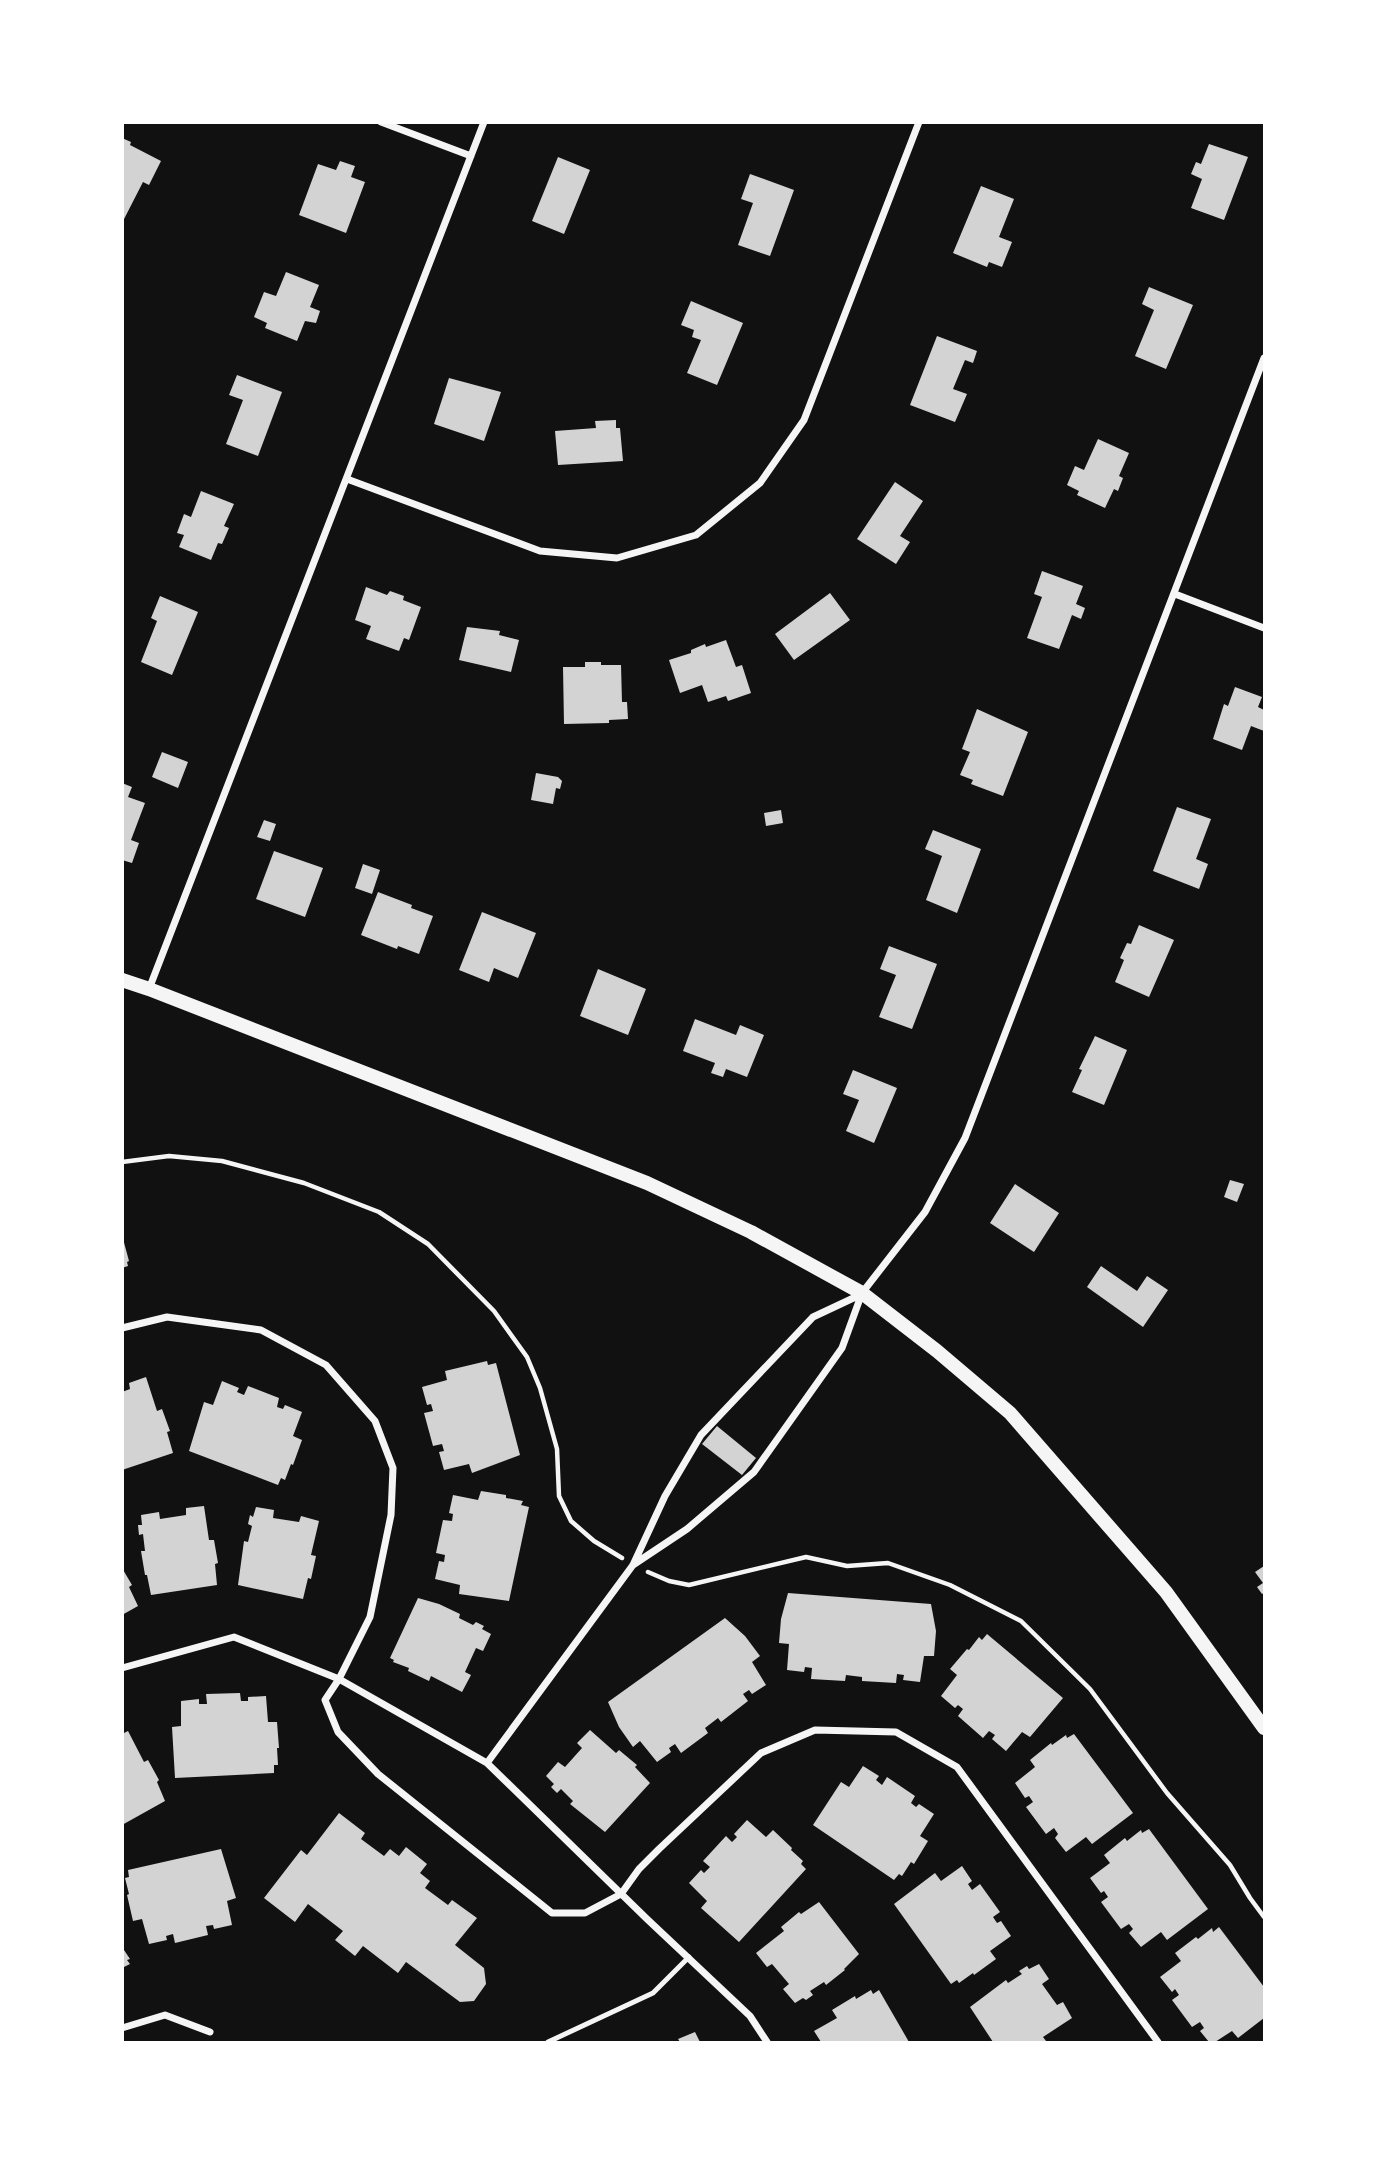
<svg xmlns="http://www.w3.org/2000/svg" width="1387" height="2165" viewBox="0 0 1387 2165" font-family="Karla,sans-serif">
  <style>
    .building { fill: #d3d3d3 }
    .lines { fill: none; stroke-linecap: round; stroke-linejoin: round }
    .path { stroke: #f5f5f5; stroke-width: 4.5 }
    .service { stroke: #f5f5f5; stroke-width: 5 }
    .minor { stroke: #f5f5f5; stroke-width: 7 }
    .secondary { stroke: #f5f5f5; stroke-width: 14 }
  </style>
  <rect width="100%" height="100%" fill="#111"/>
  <path class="building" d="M122,138L131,142L130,145L161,161L149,185L143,182L122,223Z
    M1209,144L1248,157L1224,220L1191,208L1202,179L1191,174L1196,162L1201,164Z
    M558,157L590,170L564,234L532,221Z
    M340,161L355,166L351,177L365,182L346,233L299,215L318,164L336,170Z
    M750,174L794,190L770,256L738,245L753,203L741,199Z
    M981,186L1014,199L999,237L1012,242L1002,267L989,262L987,267L953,253Z
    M286,272L319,285L310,307L320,311L316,323L305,321L297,341L265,328L267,323L254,317L264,292L276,296Z
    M1149,287L1193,305L1166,369L1135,356L1154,310L1142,304Z
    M691,301L743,323L717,385L687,373L701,340L692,337L694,330L681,325Z
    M937,336L977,351L973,363L965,360L953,389L967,394L955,422L910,405Z
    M237,375L282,392L258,456L226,444L243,400L229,395Z
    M449,378L501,392L484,441L434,424Z
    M616,420V428H620L623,461L558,465L555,431L596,428L595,421Z
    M1098,439L1129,453L1119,476L1123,478L1118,491L1114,489L1105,508L1077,495L1079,491L1067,485L1075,466L1084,470Z
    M895,482L923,501L900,536L910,542L896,564L857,539Z
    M201,491L234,504L224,526L229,528L222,544L218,543L211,560L179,547L184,535L177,533L184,514L191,517Z
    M1042,571L1083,586L1076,604L1085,608L1081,619L1072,615L1059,649L1027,638L1042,597L1034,594Z
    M366,587L387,595L390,591L404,596L403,600L421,607L409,640L404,638L399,651L366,639L371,626L355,620Z
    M830,593L850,620L794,660L775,634Z
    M160,596L198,612L172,675L141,662L157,621L151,618Z
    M467,627L500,631L499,635L519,640L511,672L459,660Z
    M726,640L736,667L742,665L751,693L728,701L726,696L708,702L702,685L680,693L669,660L691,653V650L705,644L706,647Z
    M585,662H601V665H621L622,702H627L628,719L609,720V723L564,724L563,667H585Z
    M1235,687L1262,697L1258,707L1264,710V731L1251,726L1242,750L1213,739L1224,704L1228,706Z
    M977,709L1028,732L1003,796L971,784L973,780L960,775L970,752L962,749Z
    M162,752L188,762L178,788L152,777Z
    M536,773L558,777L562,781L560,789L556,788L553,804L531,800Z
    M122,783L132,787L128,797L145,803L131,840L139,843L132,863L122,860Z
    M1177,807L1211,819L1196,859L1208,864L1199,889L1153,871Z
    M781,810L783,823L766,826L764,813Z
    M264,820L276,824L270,841L257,837Z
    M933,830L981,849L957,913L926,900L942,856L925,849Z
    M274,851L323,868L305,917L256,899Z
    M363,864L380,870L372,894L355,888Z
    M378,892L412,905L411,908L433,916L419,954L398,946L397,949L361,935Z
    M482,912L536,933L518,978L494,968L489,982L459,970Z
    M1139,925L1174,940L1149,997L1115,982L1124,960L1120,958L1127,943L1131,944Z
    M889,946L937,964L912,1029L879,1017L896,975L880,969Z
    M598,969L646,989L628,1035L580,1016Z
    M695,1019L736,1035L740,1025L764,1035L747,1077L726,1069L723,1077L711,1073L715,1063L683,1051Z
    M1095,1036L1127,1050L1104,1105L1072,1092L1082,1070L1079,1069Z
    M853,1070L897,1088L874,1143L846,1131L859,1100L843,1094Z
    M1230,1180L1244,1184L1237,1202L1224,1197Z
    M1015,1184L1059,1213L1034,1252L990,1223Z
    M122,1235L129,1261L127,1262L128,1266L122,1268Z
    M1101,1266L1137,1291L1147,1276L1168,1290L1143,1327L1087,1287Z
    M487,1361L488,1365L496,1363L520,1455L472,1473L469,1464L444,1470L439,1452L444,1451L442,1444L433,1446L424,1413L433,1411L431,1404L427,1405L422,1387L447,1380L445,1371Z
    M146,1377L157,1411L162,1409L170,1431L167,1432L173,1453L122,1470V1392L130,1389L129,1383Z
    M222,1381L239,1388L237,1392L244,1395L248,1386L279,1398L277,1407L283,1409L285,1405L302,1412L293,1436L302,1440L293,1465L291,1464L285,1480L281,1478L278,1485L189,1451L204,1402L213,1405Z
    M717,1426L756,1458L742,1475L702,1444Z
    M481,1491L506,1495V1498L523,1501L521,1505L529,1507L509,1601L459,1594L460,1585L435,1579L439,1561L444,1562L445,1555L436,1553L443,1520L452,1521L453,1514L449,1513L453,1495L478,1500Z
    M204,1506L209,1540H214L218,1563L215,1564L217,1585L151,1595L147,1575H145L141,1551H145L143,1534L139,1535L138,1525H142L141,1515L159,1512L160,1519L186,1515V1508Z
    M256,1507L274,1510L273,1518L299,1522L301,1516L319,1521L311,1555L316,1556L311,1579L308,1578L303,1599L238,1585L244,1541L248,1542L252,1526L248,1524L250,1515L253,1517Z
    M1264,1566V1593L1262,1594L1257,1587L1263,1583L1255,1572Z
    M122,1568L132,1585L129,1587L138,1606L122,1615Z
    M788,1593L931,1604L936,1631L934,1656H924L920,1682L903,1680L904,1675L897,1674L896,1683L862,1681V1677L846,1675L845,1681L811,1679L812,1668L805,1667L804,1672L787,1670L789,1644L779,1643L781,1619Z
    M418,1598L439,1604L460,1614L459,1618L473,1625L476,1622L484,1626L482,1629L491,1634L483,1651L476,1648L465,1672L471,1675L462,1692L431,1676L429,1681L408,1671L409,1668L393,1662L394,1660L390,1658Z
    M725,1618L745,1636L760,1656L752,1662L766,1685L752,1694L749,1690L743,1694L748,1701L721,1722L718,1718L705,1728L708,1733L681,1753L675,1744L669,1748L671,1752L657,1762L640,1741L633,1747L619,1727L608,1702Z
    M987,1634L1063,1698L1030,1737L1022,1732L1006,1751L992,1739L995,1735L989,1731L983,1738L958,1716L963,1709L958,1705L955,1708L941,1696L957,1675L950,1669L967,1649L969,1650L979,1637L982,1640Z
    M240,1693L241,1701H248V1697L266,1696L268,1722H277L279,1748H277L278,1765H274V1773L175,1778L172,1727L181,1726V1701L199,1699V1704H207L206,1694Z
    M590,1730L616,1753L619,1750L637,1765L635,1767L650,1783L605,1832L570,1804L573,1801L561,1789L557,1793L551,1787L554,1784L546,1776L558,1762L565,1767L582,1748L577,1743Z
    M128,1731L144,1762L148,1760L159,1780L157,1782L165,1801L122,1825V1734Z
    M1074,1734L1133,1813L1092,1844L1086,1837L1066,1852L1055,1838L1058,1834L1054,1828L1046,1834L1026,1807L1033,1802L1029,1796L1025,1798L1015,1783L1035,1767L1030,1760L1051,1743L1052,1745L1066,1735L1067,1738Z
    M863,1766L879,1776L876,1780L882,1785L887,1777L915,1796L911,1803L916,1807L919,1804L934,1814L920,1836L928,1841L914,1864L911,1862L902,1876L899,1874L894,1880L813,1825L841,1782L849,1787Z
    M339,1813L365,1833L361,1839L384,1856L390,1849L399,1856L406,1847L427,1864L420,1873L430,1881L425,1888L448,1905L452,1900L477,1918L455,1945L484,1968L486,1984L474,2001L460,2002L406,1962L398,1973L363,1946L355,1956L335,1940L343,1931L308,1904L295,1922L264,1898L301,1850L307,1855Z
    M747,1820L766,1837L773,1830L792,1848L791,1850L803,1861L801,1864L806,1869L739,1942L701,1908L707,1901L689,1883L701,1870L704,1873L710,1867L703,1861L726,1836L732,1842L737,1837L734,1834Z
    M1149,1829L1208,1909L1167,1940L1161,1932L1141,1947L1129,1933L1133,1929L1129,1924L1121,1929L1101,1902L1108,1897L1104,1891L1101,1893L1090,1878L1110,1863L1104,1855L1125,1838L1127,1841L1141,1830L1142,1833Z
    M221,1849L236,1898L227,1901L232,1925L214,1929L213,1925L206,1926L208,1935L175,1943L173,1934L166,1936L167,1940L149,1944L142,1919L133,1921L127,1895L129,1894L125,1878L129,1877L128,1870Z
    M962,1866L972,1881L968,1884L972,1890L980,1884L1000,1912L993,1917L997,1923L1001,1921L1011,1936L990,1951L996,1959L974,1975L973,1973L959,1983L957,1980L951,1984L894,1904L935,1873L941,1881Z
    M819,1902L859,1954L844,1969L845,1970L826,1985L824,1982L810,1991L813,1995L806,2000L803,1998L795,2003L783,1989L789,1984L772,1964L767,1967L756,1953L784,1931L781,1927L799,1912L801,1914Z
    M1219,1927L1264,1987V2018L1238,2038L1232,2031L1215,2042H1209L1200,2031L1204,2028L1200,2022L1192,2027L1172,2000L1179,1995L1175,1989L1172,1992L1160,1977L1181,1961L1175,1953L1196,1937L1198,1939L1212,1928L1213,1932Z
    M122,1947L130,1959L127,1960L130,1964L122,1968Z
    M1039,1964L1049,1979L1042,1984L1057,2005L1063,2002L1072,2018L1043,2037L1046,2041L1043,2042H993L970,2007L1006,1980L1008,1983L1022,1974L1019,1971L1027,1966L1029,1969Z
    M871,1990L873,1994L879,1990L909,2042H821L814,2031L837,2018L832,2010L855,1996L856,1999Z
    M695,2032L700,2042H680L678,2039Z"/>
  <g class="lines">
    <path class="path" d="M122,1162L169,1156L222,1161L304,1183L379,1212L428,1244L494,1311L527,1357L540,1388L557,1449L559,1496L571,1521L594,1541L622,1558
      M648,1572L669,1581L689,1585L806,1557L847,1566L888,1563L950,1585L1021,1621L1090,1689L1167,1793L1230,1865L1250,1898L1264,1917"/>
    <path class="service" d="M548,2042L653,1993L689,1957"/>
    <path class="minor" d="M381,122L471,156
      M347,479L540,551L617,558L696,535L760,483L804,420L919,122
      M1175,594L1264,628
      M149,989L484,122
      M122,1328L167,1317L261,1330L326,1365L375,1421L393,1468L391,1515L370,1617L339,1679L487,1763L647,1919L750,2016L767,2042
      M633,1565L687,1529L754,1472L842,1348L862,1293L925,1212L965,1138L1264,358
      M122,1668L234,1637L339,1679L325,1700L338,1732L378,1774L552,1913H585L621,1894L639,1869L659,1849L761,1753L815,1730L896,1732L957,1767L1158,2042
      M487,1763L633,1565L665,1496L701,1435L813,1317L862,1294
      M122,2028L165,2015L210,2032"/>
    <path class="secondary" d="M122,980L149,989L647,1183L751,1232L862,1293L937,1351L1010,1413L1166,1592L1264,1728"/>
  </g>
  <rect width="1387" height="2165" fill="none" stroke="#ffffff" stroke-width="248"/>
</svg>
